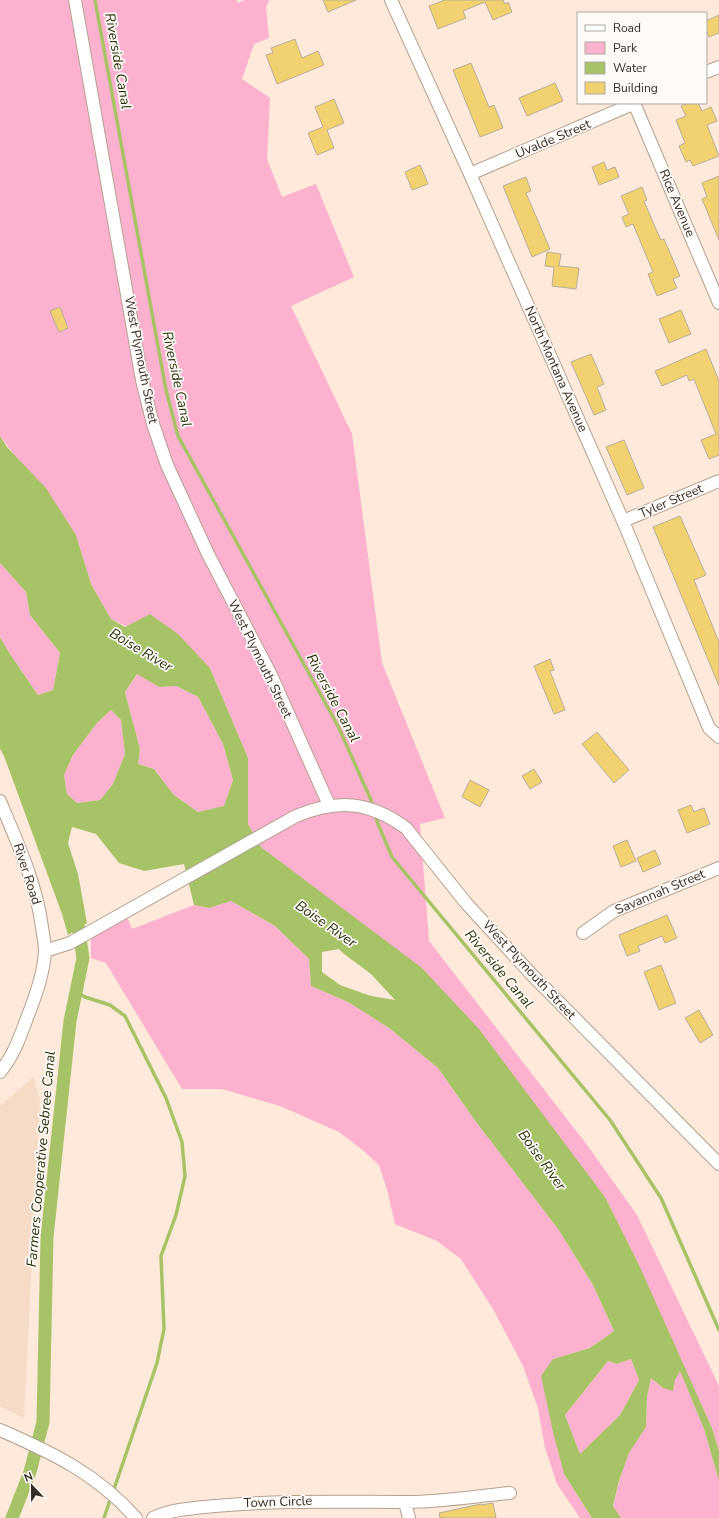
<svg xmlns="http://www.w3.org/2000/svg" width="719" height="1518" viewBox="0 0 719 1518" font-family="'Nunito Sans',sans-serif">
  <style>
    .built { fill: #f6dbc6 }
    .green { fill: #fcb2ce }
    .water { fill: #a7c368; fill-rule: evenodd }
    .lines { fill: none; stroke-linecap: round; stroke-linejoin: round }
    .stream { stroke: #a7c368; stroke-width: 3.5 }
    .canal { stroke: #a7c368; stroke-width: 13 }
    .building { fill: #f2d270; stroke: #b6af99 }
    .minor-casing { stroke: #b3a091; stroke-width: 14 }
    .minor { stroke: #fff; stroke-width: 12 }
    .labels { text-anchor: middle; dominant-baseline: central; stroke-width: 3.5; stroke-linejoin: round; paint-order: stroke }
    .street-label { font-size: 13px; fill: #342c26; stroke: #fefaf7 }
    .water-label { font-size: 14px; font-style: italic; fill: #263109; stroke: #fefaf7 }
  </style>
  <rect width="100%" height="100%" fill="#fee9da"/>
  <path class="built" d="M33,1077L40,1101L24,1418L0,1406V1106Z"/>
  <path class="green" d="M0,0H237V3L245,0H269L266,8L269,38L254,44L242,79L270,98L267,159L282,197L316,184L354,277L291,306L352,434L382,663L445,818L420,824L429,941L587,1145L637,1215L719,1386V1451L712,1428L605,1197L549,1125L281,862L261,847L248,824V758L210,668L111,619L91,584L76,535L0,436Z
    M0,563L26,592L30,615L60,653L53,690L38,695L10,654L0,637Z
    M138,673L159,687L176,686L198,697L223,744L233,780L224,807L198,812L174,795L154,769L138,764L140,749L125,692Z
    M111,710L121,720L125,754L113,784L100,800L77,803L67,794L64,775L73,755L97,723Z
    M231,901L275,926L309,959L311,986L348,1002L389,1028L438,1068L476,1122L558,1229L593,1285L614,1331L590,1348L553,1359L564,1474L592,1518H580L557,1484L545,1448L538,1408L523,1366L493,1309L461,1259L437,1241L395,1224L388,1193L379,1165L364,1151L339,1132L280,1106L222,1089H182L106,963L91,958V936L127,917L132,929L194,905L209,908Z
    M631,1359L639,1380L620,1415L580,1455L565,1415L608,1361L617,1364Z
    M680,1370L704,1429L719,1481V1518H621L613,1507L619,1482L629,1452L646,1427L647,1397L651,1378L663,1388L675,1380Z"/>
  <path class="water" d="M0,436L7,447L46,488L76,535L91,584L111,619L125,627L150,614L178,634L210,668L248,758V824L261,847L422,968L479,1029L605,1197L639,1265L712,1428L719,1451V1481L704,1429L680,1371L675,1380L673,1391L663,1388L651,1378L647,1397L646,1427L629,1453L619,1481L613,1506L621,1518H592L564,1474L553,1432L541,1376L553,1359L590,1348L614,1331L593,1285L558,1229L476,1122L438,1068L389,1028L348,1002L311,986L309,959L275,926L231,901L209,908L194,905L184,864L144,871L119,863L96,834L72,827L68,843L78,874L87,923L68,935L62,914L4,756L0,749V637L10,654L38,695L53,690L60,653L30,615L26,592L0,563ZM137,674L159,687L176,686L198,697L223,744L233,780L224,806L198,812L174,795L154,769L138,764L140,749L125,692ZM111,710L121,720L125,754L113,784L100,800L77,803L67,794L64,775L73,755L97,723ZM339,949L344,954L371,974L395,1000L371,996L340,985L322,972V952ZM631,1359L639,1380L620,1415L580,1454L565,1415L608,1361L617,1364Z"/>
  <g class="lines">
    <path class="stream" d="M95,0L166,390L178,436L338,726L371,800L374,808
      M375,814L378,824L392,857L610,1120L661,1198L719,1330
      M76,992L85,997L110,1005L125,1016L166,1098L182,1142L185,1176L176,1215L161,1256L164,1329L157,1363L113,1492
      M104,1518L111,1497"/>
    <path class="canal" d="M12,1518L30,1472L43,1422L47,1237L70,1021L83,958L76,911"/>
  </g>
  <path class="building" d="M323,0H356L328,12Z
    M445,0H503L505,4L508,2L512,12L493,20L485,2L463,11L466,18L438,29L429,6Z
    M719,15V33L709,37L706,30V21Z
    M295,39L302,58L318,51L324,65L277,84L266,55L273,53L271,48Z
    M471,63L489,107L494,105L503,128L480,137L453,70Z
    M555,83L563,101L527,116L519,98Z
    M334,99L344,123L327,130L334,148L317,155L308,133L323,127L315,107Z
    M688,103H698L702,111L711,107L717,121L707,125L719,156L693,166L690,160L686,162L679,146L685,143L676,120L686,116L681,106Z
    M604,162L607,170L615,167L619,177L599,185L592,167Z
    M420,165L428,184L412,190L405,172Z
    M719,176V240L702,199L707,197L702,183Z
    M526,177L531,191L526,193L550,249L532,257L503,186Z
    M642,187L647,200L644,201L655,227L661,240L664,239L680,276L673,279L677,288L657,296L648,274L653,272L633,224L626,227L622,217L629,214L621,196Z
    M547,252L561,254L559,266L579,268L576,289L552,286L554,267L545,266Z
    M60,307L68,328L59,332L50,311Z
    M681,310L691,334L669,343L659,319Z
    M706,349L719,381V455L709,459L701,440L716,434L694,379L689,381L687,375L662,386L655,371Z
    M591,354L604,384L597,387L606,410L594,415L571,362Z
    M624,440L644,488L627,495L606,447Z
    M680,516L706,575L694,580L719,642V686L653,527Z
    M550,659L554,670L550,671L565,710L554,714L534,666Z
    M597,732L629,770L614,783L582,744Z
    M534,769L542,782L530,789L522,776Z
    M470,780L489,790L480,807L462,797Z
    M691,805L694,812L704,808L710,824L687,833L678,810Z
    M627,840L636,861L621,867L613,846Z
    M655,850L661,864L643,872L637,858Z
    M667,915L677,938L665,943L662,936L638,946L640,951L627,956L619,935Z
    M661,965L676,1003L659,1010L644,972Z
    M699,1010L713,1035L700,1043L685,1018Z
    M493,1503L496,1518H440L439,1513L481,1504V1505Z"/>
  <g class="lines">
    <defs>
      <path id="minor" d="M75,0L142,380L153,424L167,465L208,554L271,675L329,805
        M391,0L470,174L623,521L709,728L719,737
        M706,72L719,67
        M634,103L719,303
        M470,174L635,103
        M623,521L719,481
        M0,801C17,842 36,882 42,927C43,935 45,943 45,951C44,973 35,998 27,1018C20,1037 13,1057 0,1072
        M583,933L614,911L719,868
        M45,951L70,943L296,816C338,799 369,801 406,828L466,903L533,976L719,1164
        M0,1430C53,1453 97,1474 136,1518
        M405,1502L409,1518
        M153,1518C172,1509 194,1508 215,1506C279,1500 343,1502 407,1502C442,1502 476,1496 510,1493"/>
    </defs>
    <use href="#minor" class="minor-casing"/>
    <use href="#minor" class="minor"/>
  </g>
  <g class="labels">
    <g class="street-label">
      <text transform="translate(553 139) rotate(-23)">Uvalde Street</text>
      <text transform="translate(677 203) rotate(67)">Rice Avenue</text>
      <text transform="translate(141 360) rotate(79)">West Plymouth Street</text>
      <text transform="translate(556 369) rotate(66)">North Montana Avenue</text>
      <text transform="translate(671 501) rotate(-23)">Tyler Street</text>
      <text transform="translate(260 659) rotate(64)">West Plymouth Street</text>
      <text transform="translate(27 874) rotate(72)">River Road</text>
      <text transform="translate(660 892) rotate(-23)">Savannah Street</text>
      <text transform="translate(529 970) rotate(47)">West Plymouth Street</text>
      <text transform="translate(278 1502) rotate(-2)">Town Circle</text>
    </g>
    <g class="water-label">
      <text transform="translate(118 61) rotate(80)">Riverside Canal</text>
      <text transform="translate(177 379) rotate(78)">Riverside Canal</text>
      <text transform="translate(141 650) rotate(31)">Boise River</text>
      <text transform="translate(333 698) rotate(62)">Riverside Canal</text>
      <text transform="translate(326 924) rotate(35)">Boise River</text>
      <text transform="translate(499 969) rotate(50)">Riverside Canal</text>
      <text transform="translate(41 1159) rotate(-85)">Farmers Cooperative Sebree Canal</text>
      <text transform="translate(542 1160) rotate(54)">Boise River</text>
    </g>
  </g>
  <rect x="577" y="12" width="130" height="92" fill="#fefaf7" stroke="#ada8a3"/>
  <rect x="585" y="25" width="20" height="6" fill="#ffffff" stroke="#ada8a3"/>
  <text x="613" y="32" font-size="12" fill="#342c26">Road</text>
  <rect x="585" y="42" width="20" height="12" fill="#fcb2ce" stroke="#ada8a3"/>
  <text x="613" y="52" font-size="12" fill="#342c26">Park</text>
  <rect x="585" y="62" width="20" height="12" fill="#a7c368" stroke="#ada8a3"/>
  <text x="613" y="72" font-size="12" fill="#342c26">Water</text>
  <rect x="585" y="82" width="20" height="12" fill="#f2d270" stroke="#ada8a3"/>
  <text x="613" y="92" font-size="12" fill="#342c26">Building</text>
  <g transform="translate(32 1486) rotate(338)" stroke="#fefaf7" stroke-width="3" paint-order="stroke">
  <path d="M0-3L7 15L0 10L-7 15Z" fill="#342c26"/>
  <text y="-6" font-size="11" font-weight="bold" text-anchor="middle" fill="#342c26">N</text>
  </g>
</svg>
